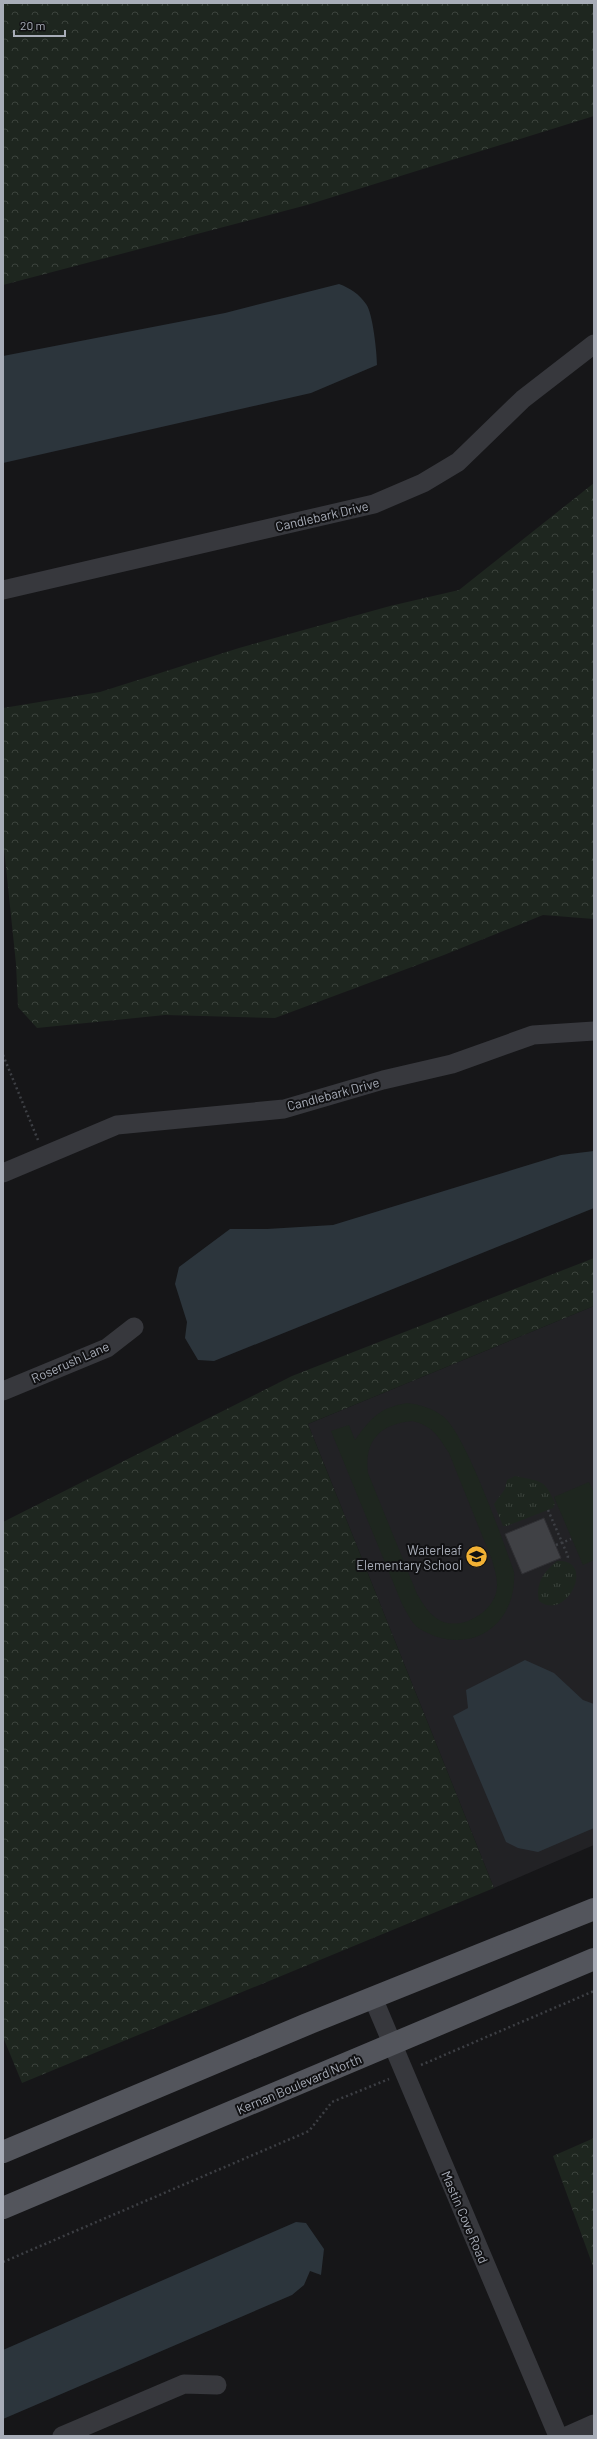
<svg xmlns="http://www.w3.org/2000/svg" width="597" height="2439" viewBox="0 0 597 2439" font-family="Barlow,sans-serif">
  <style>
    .built { fill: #222225 }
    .grass { fill: url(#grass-tufts) }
    .forest { fill: url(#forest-crowns) }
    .pitch { fill: #1e261f; fill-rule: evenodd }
    .water { fill: #2c353c }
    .building { fill: #404145; stroke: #303034 }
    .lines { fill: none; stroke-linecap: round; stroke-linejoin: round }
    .path { stroke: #3d3f44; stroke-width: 2.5; stroke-dasharray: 2 3; stroke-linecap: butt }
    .street { stroke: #37383d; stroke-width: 19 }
    .primary { stroke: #53555c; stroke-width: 22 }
    .labels { text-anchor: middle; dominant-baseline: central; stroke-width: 4; stroke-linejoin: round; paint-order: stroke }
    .street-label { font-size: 13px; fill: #a8adb8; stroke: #111113 }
    .poi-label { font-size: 13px; fill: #a8adb8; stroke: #111113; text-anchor: end }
  </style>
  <defs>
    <pattern id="grass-tufts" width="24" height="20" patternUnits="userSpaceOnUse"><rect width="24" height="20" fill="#1e261f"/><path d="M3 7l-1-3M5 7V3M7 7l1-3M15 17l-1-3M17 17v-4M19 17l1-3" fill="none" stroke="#3c433d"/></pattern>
    <pattern id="forest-crowns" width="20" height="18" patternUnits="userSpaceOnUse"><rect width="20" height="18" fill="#1e261f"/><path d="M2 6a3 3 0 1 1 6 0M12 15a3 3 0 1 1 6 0" fill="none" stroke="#3c433d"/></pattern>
  </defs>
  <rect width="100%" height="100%" fill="#161618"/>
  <path class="built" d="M594,1306V1845L494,1888L308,1424Z"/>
  <path class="grass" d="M515,1476C541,1482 544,1478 555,1503L553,1508L507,1526H503L494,1504L505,1489L507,1480Z
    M557,1561C597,1558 567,1623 539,1601C535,1583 544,1572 557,1561Z"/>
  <path class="forest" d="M3,3H594V116L307,205L3,285Z
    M594,483V919L543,915L444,955L275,1018L165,1015L37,1028L18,1007L16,964L3,839V708L100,692L239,648L390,606L459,590Z
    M594,1258V1306L308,1424L494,1888L22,2083L3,2037V1522L292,1376Z
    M594,2138V2269L553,2156Z"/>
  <path class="pitch" d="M407,1403C422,1405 432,1408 444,1417C466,1436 503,1540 514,1572C517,1629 465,1659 417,1627C411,1622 406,1611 402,1604L331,1431L349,1425L355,1440C371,1418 379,1408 407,1403ZM412,1421C433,1426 438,1436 449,1453L492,1560C495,1571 499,1582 496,1593C490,1614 462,1630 441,1621C430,1616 423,1604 417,1594L368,1473C364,1441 380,1424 412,1421Z
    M589,1482L594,1493V1560L583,1565L554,1497Z"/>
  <path class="water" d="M339,284C350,288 359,294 366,304C373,313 377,354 377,365L311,393L3,463V356L225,313Z
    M594,1151V1208L214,1361L198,1360L185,1338L187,1322L175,1284L179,1267L230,1229H267L333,1225L561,1155Z
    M525,1660L554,1673L583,1700L594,1704V1828L538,1852L518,1848L506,1842L453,1716L468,1708L466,1690Z
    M296,2222L306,2223L324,2249L321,2275L310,2271L304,2285L292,2295L3,2419V2350Z"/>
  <path class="building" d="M544,1518L561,1558L522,1574L505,1534Z"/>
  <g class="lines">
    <path class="path" d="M3,1055L38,1140
      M548,1510L568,1556L567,1560
      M556,1545L571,1539
      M421,2065L594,1991
      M3,2262L309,2131L332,2102L389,2079"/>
    <path class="street" d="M3,590L374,504L423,483L458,462L523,399L594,344
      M3,1173L117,1125L284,1109L383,1080L452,1064L533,1035L594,1031
      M3,1391L107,1348L134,1327
      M373,1998L558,2436
      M62,2436L184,2384L217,2385
      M567,2436L594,2424"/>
    <path class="primary" d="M3,2152L305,2025L594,1909
      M3,2208L594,1959"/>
  </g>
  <defs>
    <symbol id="school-disc" viewBox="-11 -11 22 22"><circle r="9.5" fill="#f2b134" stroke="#111113"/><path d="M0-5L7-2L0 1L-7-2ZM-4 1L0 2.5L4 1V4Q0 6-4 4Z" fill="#111"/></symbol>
  </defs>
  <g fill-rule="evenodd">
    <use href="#school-disc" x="464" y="1544" width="25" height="25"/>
  </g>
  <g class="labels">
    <g class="street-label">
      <text transform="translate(322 516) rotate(-13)">Candlebark Drive</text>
      <text transform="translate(333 1094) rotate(-15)">Candlebark Drive</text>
      <text transform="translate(70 1362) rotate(-24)">Roserush Lane</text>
      <text transform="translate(299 2084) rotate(-23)">Kernan Boulevard North</text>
      <text transform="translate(465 2217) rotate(67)">Mastin Cove Road</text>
    </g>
    <g class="poi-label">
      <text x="462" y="1550">Waterleaf<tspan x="462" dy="15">Elementary School</tspan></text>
    </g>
  </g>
  <rect width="597" height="2439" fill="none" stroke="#a8adb8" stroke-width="8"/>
  <path d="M14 30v6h51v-6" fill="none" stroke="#a8adb8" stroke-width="2"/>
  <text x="20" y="30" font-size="12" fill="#a8adb8" stroke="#111113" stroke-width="3" paint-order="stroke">20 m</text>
</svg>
